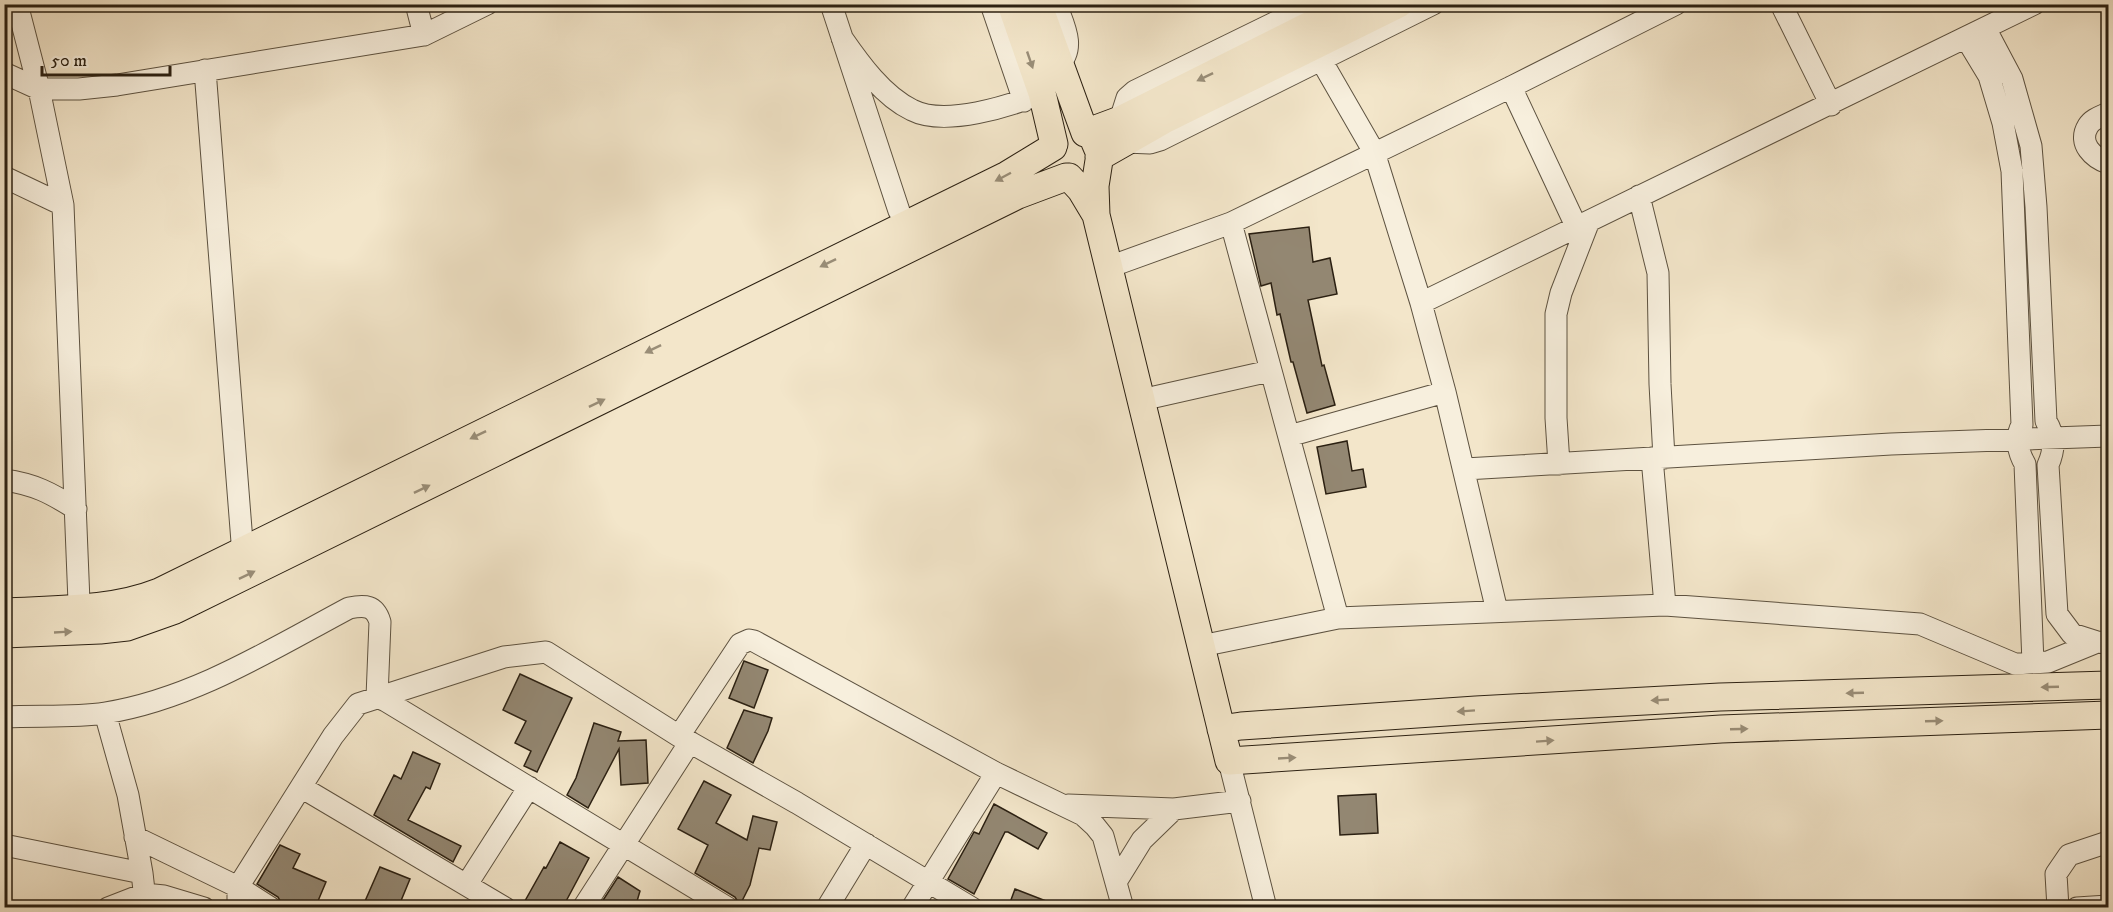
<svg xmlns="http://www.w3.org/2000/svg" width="2113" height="912" viewBox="0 0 2113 912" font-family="'IM FELL DW Pica',serif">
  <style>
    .building { fill: #938772; stroke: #2b2012; stroke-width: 1.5 }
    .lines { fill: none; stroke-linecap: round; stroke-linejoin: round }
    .minor-casing { stroke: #5d5240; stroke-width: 23 }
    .major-casing { stroke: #2b2012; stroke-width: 29 }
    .minor { stroke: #f7efdd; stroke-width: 21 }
    .major { stroke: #f3e6ca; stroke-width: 27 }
    .oneway { fill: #998d77 }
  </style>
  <rect width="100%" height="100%" fill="#f3e6ca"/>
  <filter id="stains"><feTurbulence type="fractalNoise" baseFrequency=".00333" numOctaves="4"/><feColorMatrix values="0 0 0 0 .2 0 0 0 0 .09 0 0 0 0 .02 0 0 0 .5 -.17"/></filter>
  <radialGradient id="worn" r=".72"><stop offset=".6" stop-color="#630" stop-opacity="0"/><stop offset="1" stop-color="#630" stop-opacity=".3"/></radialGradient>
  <path class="building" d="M1309,227L1313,262L1330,258L1337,294L1308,300L1322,366L1324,365L1335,405L1307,413L1293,362H1291L1280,314L1277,315L1271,283L1261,286L1249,234Z
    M1347,441L1352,471L1363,469L1366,487L1326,494L1317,447Z
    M744,661L768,670L754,708L729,698Z
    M520,674L572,698L537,772L524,766L531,751L515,743L526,721L503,710Z
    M744,710L772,718L768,731L753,763L727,748Z
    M594,723L621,732L618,741L646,740L648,783L621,785L619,749L588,808L567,795L576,778Z
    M413,752L440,764L430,789L426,787L408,820L461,846L453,862L374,815L394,775L401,779Z
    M704,781L731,795L716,823L747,840L753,816L777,822L770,850L759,848L750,885L740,905L735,897L695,873L708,845L678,829Z
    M1376,794L1378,833L1340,835L1338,796Z
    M994,804L1047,833L1038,849L1008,832H1005L974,894L948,879L974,832L979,834Z
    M560,842L589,858L564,905L558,901L554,908H521L544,867L546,868Z
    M280,845L300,854L293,868L326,882L315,908H288L283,906L278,897L257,884Z
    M380,867L410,879L398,908H362Z
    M618,877L640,891L635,908H598Z
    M1015,889L1059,906V908H1008Z"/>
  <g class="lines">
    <defs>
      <path id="minor" d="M17,4L39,89L63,205L79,602
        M416,4L424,35L487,4
        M831,4L899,211
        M991,4L1024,101
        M1056,4C1063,24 1077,48 1058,65
        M1781,4L1831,105
        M1985,28L2012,79L2031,146L2036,207L2046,421C2055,436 2055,449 2048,465L2057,614L2072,634L2097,642
        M842,38C860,64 883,96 912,110C945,127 1010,106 1042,93
        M1966,38L1989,76L2003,123L2012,171L2022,425C2015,437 2018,452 2025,464L2033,663
        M1321,60L1374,152L1421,303L1445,392L1497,611
        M205,70L242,542
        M4,73L39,89H79L117,85L424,35
        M1511,87L1577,228
        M2108,113C2102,116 2092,119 2088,126C2077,144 2094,158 2108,163
        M1120,120L1127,98L1135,91L1313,4
        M1125,142L1150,143L1160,140L1433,4
        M4,177L63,205
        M1639,196L1658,273L1660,384L1664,458
        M1231,223L1338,618
        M1109,267L1231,223L1511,87L1676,4
        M1421,303L2034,4
        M1141,400L1270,371
        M1289,436L1445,392
        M1652,458L1665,605
        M1559,464L1556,418V314L1561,293L1589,221
        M1465,469L1891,444L2108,436
        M4,480C34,484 51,493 76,509
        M1201,646L1338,618L1665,605L1920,624L2015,664L2048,662L2097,642L2108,643
        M377,697L386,701L728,908
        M105,713L128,795L142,873L146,908
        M4,717C37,715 73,718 105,713C193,699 272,649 349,608C365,605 375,605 380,622L377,697
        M679,736L740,644L749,640L754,641L996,773L1083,815L1095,826L1103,836L1123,908
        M1229,761L1266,908
        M301,787L505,908
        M1068,805L1174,809L1240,801
        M135,837L238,887L271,908
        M4,845L142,873
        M1116,882L1142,840L1174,809
        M467,884L529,787
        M108,908L144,894L164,896L204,908
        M238,908V887L333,736L358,704L504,657L546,652L679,736L797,803L972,908
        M583,908L690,742
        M827,908L866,844
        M912,908L996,773
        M2058,908L2056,874L2069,855L2108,842
        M2077,908L2108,906"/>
      <path id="major" d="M1011,4L1042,93L1054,144
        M1038,4L1085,133L1120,120L1352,4
        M1099,157L1164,120L1399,4
        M1069,177L1081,190L1096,215L1095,186L1100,154L1094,140
        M1096,215L1229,761L1721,729L2108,715
        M4,612C56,609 111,611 159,592L1007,175L1053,147
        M4,634L100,630L127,627L175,610L1018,195L1066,177
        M1221,729L1241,726L1476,710L1720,697L2108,685"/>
    </defs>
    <use href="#minor" class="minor-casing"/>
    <use href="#major" class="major-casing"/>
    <use href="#minor" class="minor"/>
    <use href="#major" class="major"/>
  </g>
  <defs><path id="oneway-solid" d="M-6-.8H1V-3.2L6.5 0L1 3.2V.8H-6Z" transform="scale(1.5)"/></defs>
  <g class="oneway">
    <use href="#oneway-solid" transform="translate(1030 60) rotate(71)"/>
    <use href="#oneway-solid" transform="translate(1205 77) rotate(154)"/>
    <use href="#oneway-solid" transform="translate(1003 177) rotate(152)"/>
    <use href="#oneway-solid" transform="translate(828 263) rotate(154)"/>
    <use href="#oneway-solid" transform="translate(653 349) rotate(154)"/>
    <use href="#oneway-solid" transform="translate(597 403) rotate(-26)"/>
    <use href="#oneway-solid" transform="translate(478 435) rotate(154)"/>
    <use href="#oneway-solid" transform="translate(422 489) rotate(-26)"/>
    <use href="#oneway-solid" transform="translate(247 575) rotate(-26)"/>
    <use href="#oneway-solid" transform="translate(63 632) rotate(-3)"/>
    <use href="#oneway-solid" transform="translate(2050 687) rotate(178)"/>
    <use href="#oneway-solid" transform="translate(1855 693) rotate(178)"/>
    <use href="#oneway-solid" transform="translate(1660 700) rotate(177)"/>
    <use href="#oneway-solid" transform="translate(1466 711) rotate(176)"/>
    <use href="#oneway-solid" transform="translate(1934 721) rotate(-2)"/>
    <use href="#oneway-solid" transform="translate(1739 729) rotate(-2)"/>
    <use href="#oneway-solid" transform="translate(1545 741) rotate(-4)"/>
    <use href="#oneway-solid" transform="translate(1287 758) rotate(-3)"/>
  </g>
  <rect width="2113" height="912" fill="none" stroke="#f3e6ca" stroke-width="24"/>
  <rect x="6" y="6" width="2101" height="900" fill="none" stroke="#2b2012" stroke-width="3"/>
  <rect x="12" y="12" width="2089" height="888" fill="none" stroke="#2b2012" stroke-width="1.5"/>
  <path d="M42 66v9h128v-9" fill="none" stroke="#2b2012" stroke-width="3"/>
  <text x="51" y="66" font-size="18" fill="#2b2012" stroke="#f7efdd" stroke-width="4.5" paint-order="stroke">50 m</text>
  <rect width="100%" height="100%" filter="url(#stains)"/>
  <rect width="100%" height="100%" fill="url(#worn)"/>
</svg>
